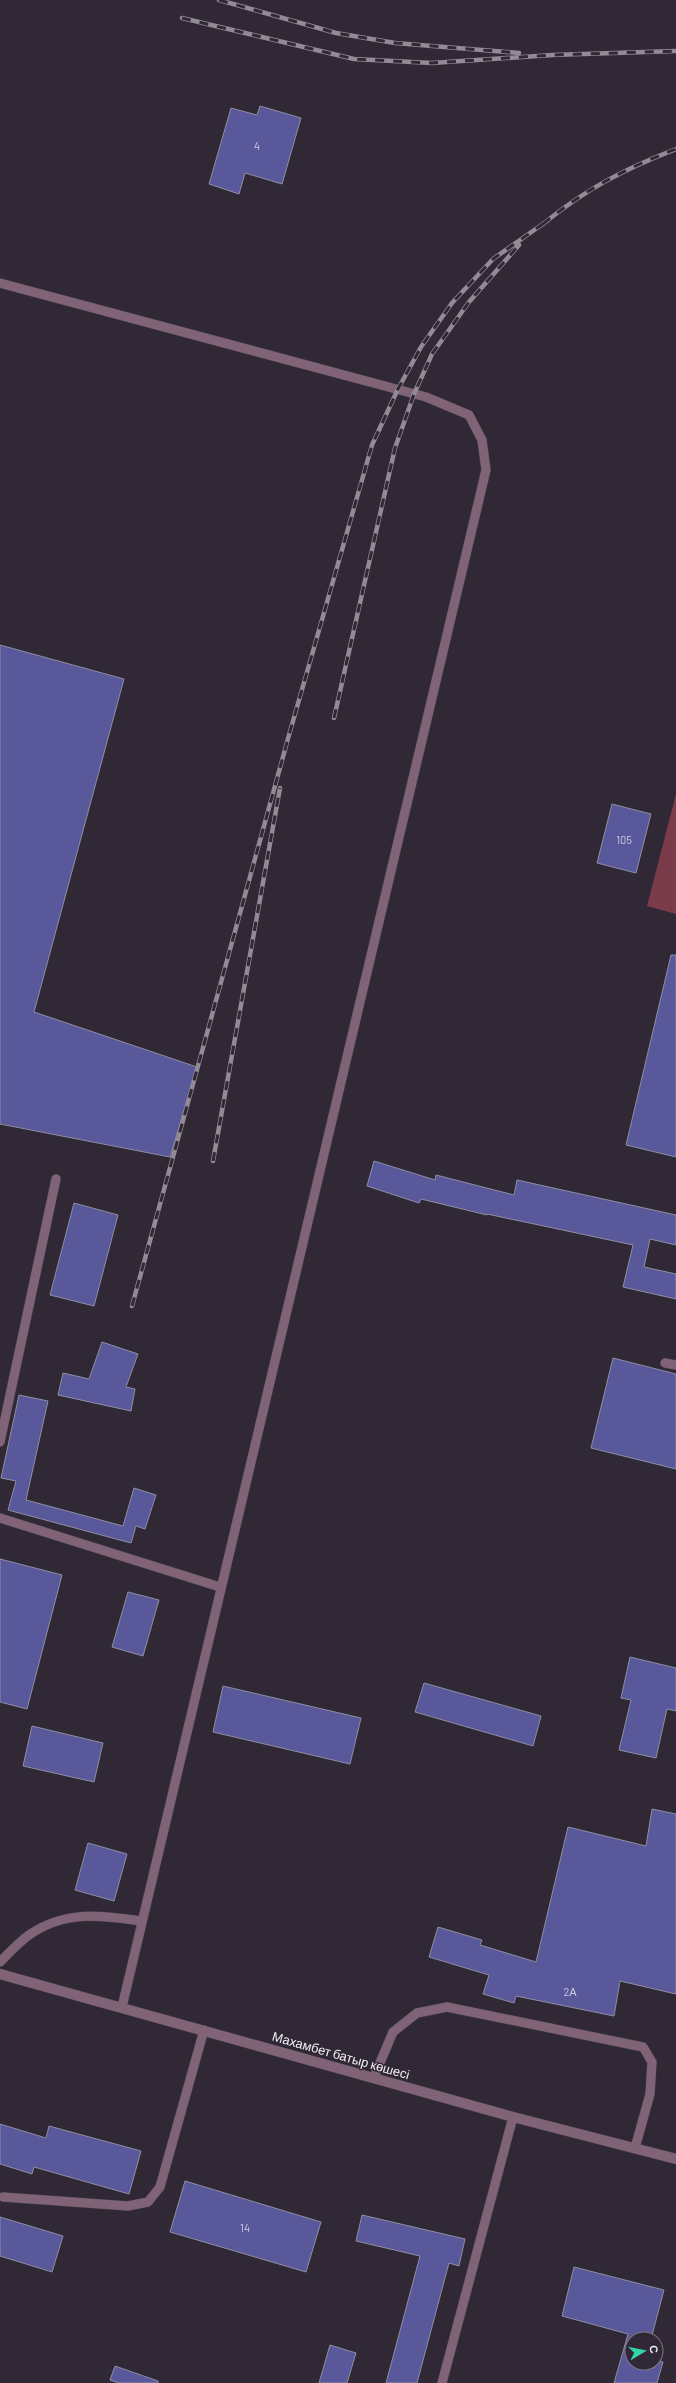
<svg xmlns="http://www.w3.org/2000/svg" width="676" height="2383" viewBox="0 0 676 2383" font-family="Barlow,sans-serif">
  <style>
    .green { fill: #7a3c4a }
    .building { fill: #59589b; stroke: #8e8fa2 }
    .lines { fill: none; stroke-linecap: round; stroke-linejoin: round }
    .service-casing { stroke: #4c4451; stroke-width: 10 }
    .tertiary-casing { stroke: #4c4451; stroke-width: 11 }
    .service { stroke: #806376; stroke-width: 9 }
    .tertiary { stroke: #806376; stroke-width: 10 }
    .rail-casing { stroke: #928a96; stroke-width: 4.5 }
    .rail { stroke: #312836; stroke-width: 3; stroke-dasharray: 9; stroke-linecap: butt }
    .labels { text-anchor: middle; dominant-baseline: central; stroke-width: 3; stroke-linejoin: round; paint-order: stroke }
    .number-label { font-size: 11px; fill: #ccc8e0 }
    .street-label { font-size: 13px; fill: #f3edf7; stroke: #312836 }
  </style>
  <rect width="100%" height="100%" fill="#312836"/>
  <path class="green" d="M676,794V914L647,906Z"/>
  <path class="building" d="M260,106L301,118L282,184L245,173L239,194L209,184L231,108L257,115Z
    M0,645L124,679L34,1012L197,1067L170,1157L0,1124Z
    M612,804L651,814L636,873L597,863Z
    M671,955H676V1157L626,1145Z
    M374,1161L435,1180L436,1175L514,1195L517,1180L676,1215V1245L650,1239L644,1267L676,1274V1299L623,1287L633,1245L487,1214V1215L421,1199L419,1203L367,1186Z
    M74,1203L118,1215L94,1306L50,1295Z
    M102,1342L138,1354L126,1387L135,1389L131,1411L58,1395L63,1373L89,1379Z
    M613,1358L676,1374V1469L591,1448Z
    M19,1395L48,1401L26,1500L123,1526L134,1488L156,1495L145,1529L136,1526L131,1543L8,1510L16,1481L1,1478Z
    M0,1559L62,1575L27,1709L0,1702Z
    M128,1592L159,1600L143,1656L112,1647Z
    M630,1657L676,1668V1711L667,1709L656,1758L619,1750L631,1700L621,1698Z
    M424,1683L541,1716L533,1746L415,1712Z
    M223,1686L361,1718L350,1764L213,1732Z
    M32,1726L103,1743L94,1782L23,1766Z
    M652,1809L676,1814V1994L620,1981L614,2016L516,1996L514,2003L483,1994L489,1975L429,1957L438,1927L482,1940L480,1945L536,1962L568,1827L646,1846Z
    M88,1843L127,1854L114,1901L75,1890Z
    M0,2124L46,2138L49,2126L141,2151L129,2194L34,2167L32,2174L0,2164Z
    M185,2181L321,2222L306,2272L170,2232Z
    M362,2215L465,2239L459,2266L449,2263L417,2383H386L420,2256L356,2241Z
    M0,2217L63,2236L52,2272L0,2256Z
    M574,2267L664,2290L651,2339H632V2363H656V2360L663,2362L657,2383H614L628,2334L562,2316Z
    M330,2345L356,2353L347,2383H319Z
    M115,2366L158,2381V2383H119L110,2380Z"/>
  <g class="lines">
    <defs>
      <path id="service" d="M0,283L426,397L469,415L482,440L486,470L122,2007
        M665,1363L676,1365
        M0,1442L56,1179
        M0,1518L220,1587
        M0,1962C9,1953 19,1942 29,1935C65,1910 101,1915 142,1921
        M374,2077L393,2032L417,2013L447,2007L643,2047L652,2062L650,2094L635,2148
        M3,2197L128,2206L148,2202L160,2187L204,2030
        M442,2383L513,2117"/>
      <path id="tertiary" d="M0,1974L513,2117L676,2159"/>
    </defs>
    <use href="#service" class="service-casing"/>
    <use href="#tertiary" class="tertiary-casing"/>
    <use href="#service" class="service"/>
    <use href="#tertiary" class="tertiary"/>
    <defs>
      <path id="rail" d="M219,0L336,33L395,43L519,53
        M182,18L354,59L432,63L552,55L676,51
        M543,224C586,189 624,169 676,149
        M334,718L395,448L414,394L432,354L469,302L519,245
        M213,1161L280,788
        M132,1306L289,735L372,445L398,389L421,347L452,303L493,259L547,221"/>
    </defs>
    <use href="#rail" class="rail-casing"/>
    <use href="#rail" class="rail"/>
  </g>
  <g class="labels">
    <g class="number-label">
      <text x="257" y="145">4</text>
      <text x="624" y="839">105</text>
      <text x="570" y="1991">2А</text>
      <text x="245" y="2227">14</text>
    </g>
    <g class="street-label">
      <text transform="translate(341 2055) rotate(16)">Махамбет батыр көшесі</text>
    </g>
  </g>
  <g transform="translate(644 2351) rotate(80)"><circle r="19" fill="#312836" stroke="#7f7783"/>
  <path d="M0-3L7 15L0 10L-7 15Z" fill="#33d4a8"/>
  <text y="-6" font-size="11" font-weight="bold" text-anchor="middle" fill="#f3edf7">С</text>
  </g>
</svg>
